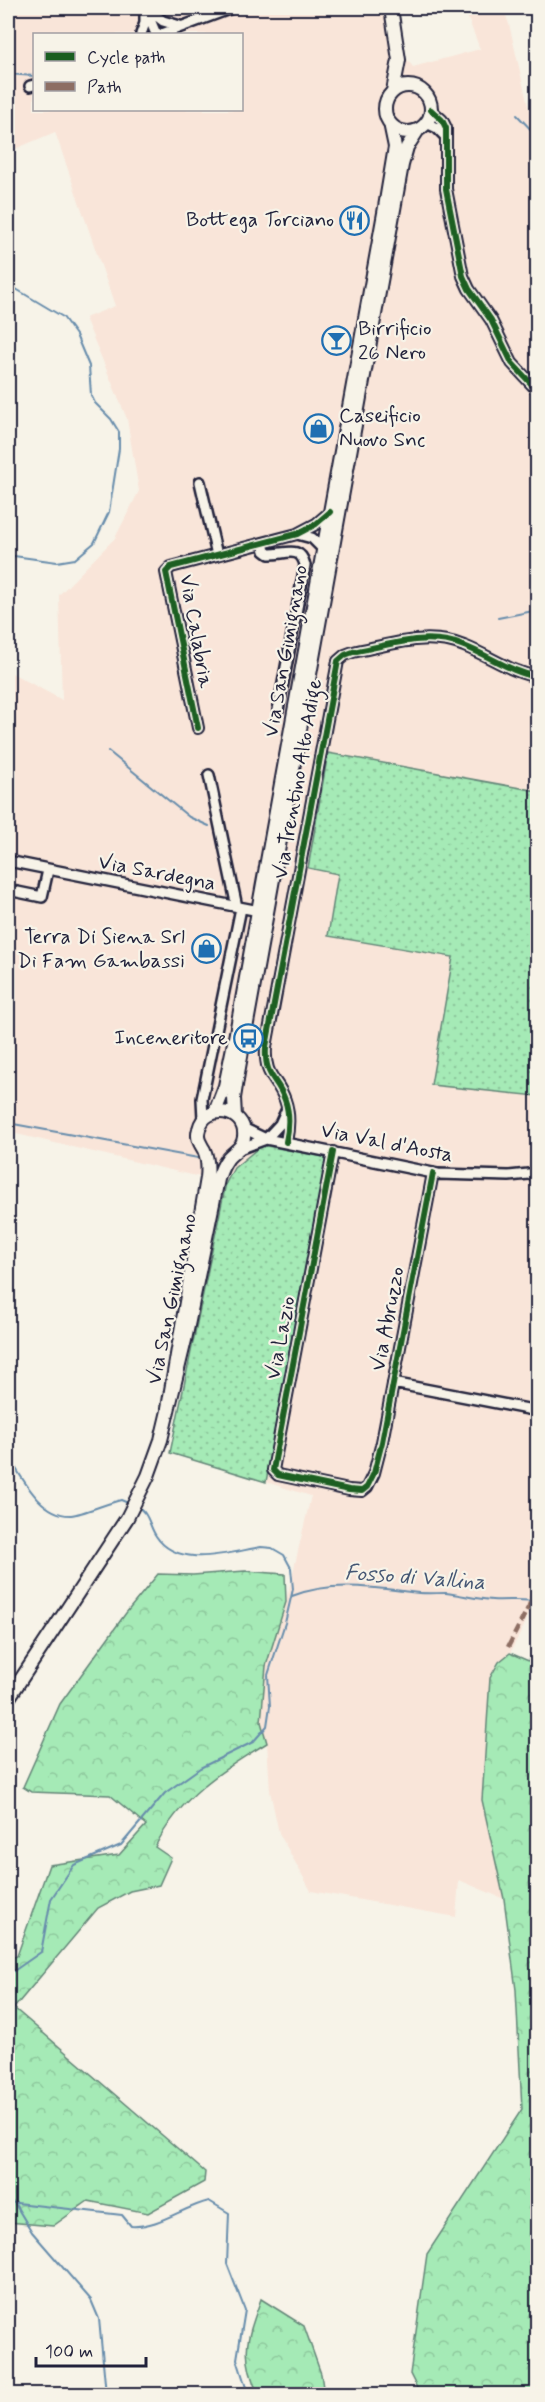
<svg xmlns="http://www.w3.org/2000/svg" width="545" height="2402" viewBox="0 0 545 2402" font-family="Mynerve,sans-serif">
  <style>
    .built { fill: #f9e5d9; fill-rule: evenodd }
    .grass { fill: url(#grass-dots); stroke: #648678; stroke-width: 1.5 }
    .forest { fill: url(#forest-crowns); stroke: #648678; stroke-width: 1.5 }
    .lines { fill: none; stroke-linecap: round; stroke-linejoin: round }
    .stream { stroke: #688dac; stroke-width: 2 }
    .minor-casing { stroke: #22223b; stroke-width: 14 }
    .major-casing { stroke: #22223b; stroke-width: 16 }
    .minor { stroke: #f7f3e8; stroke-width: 9 }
    .major { stroke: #f7f3e8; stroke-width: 12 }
    .quiet { stroke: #8d6e63; stroke-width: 4.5; stroke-dasharray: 9 4.5; stroke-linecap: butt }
    .cycleway-casing { stroke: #f7f3e8; stroke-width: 10 }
    .cycleway { stroke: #1b5e20; stroke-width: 6 }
    .labels { text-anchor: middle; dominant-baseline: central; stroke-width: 4.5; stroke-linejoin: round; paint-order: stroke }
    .poi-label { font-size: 21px; fill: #22223b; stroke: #f7f3e8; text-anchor: end }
    .street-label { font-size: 21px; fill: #22223b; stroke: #f7f3e8 }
    .water-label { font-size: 22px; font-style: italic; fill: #455774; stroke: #f7f3e8 }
  </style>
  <defs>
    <pattern id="grass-dots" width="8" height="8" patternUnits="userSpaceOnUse" patternTransform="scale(1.5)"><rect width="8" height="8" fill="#a5eab6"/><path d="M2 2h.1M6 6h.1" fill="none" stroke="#8ec89d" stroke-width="1.8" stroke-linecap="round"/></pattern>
    <pattern id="forest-crowns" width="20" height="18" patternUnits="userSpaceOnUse" patternTransform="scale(1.5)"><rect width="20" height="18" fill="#a5eab6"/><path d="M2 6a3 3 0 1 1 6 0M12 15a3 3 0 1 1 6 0" fill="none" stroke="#8ec89d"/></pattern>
  </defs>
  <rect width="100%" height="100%" fill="#f7f3e8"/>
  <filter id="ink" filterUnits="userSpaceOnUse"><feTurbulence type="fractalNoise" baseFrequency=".0167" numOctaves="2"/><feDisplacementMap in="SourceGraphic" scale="12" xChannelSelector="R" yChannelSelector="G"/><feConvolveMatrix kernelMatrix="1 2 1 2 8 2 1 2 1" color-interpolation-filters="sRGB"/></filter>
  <g filter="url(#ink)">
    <path class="built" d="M8,8H395L404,55L413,67L480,49L464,8H503L509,24L528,106L538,124L537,791L328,753L308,868L338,874L328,936L454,957L431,1085L537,1096V1592L525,1624L510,1653L499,1662L482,1800L504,1899L459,1880L456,1917L311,1891L279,1833L270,1791L267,1743L261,1722L266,1665L286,1602L311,1496L266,1482L326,1160L323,1157L262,1145L234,1168L226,1183L8,1132V671L62,700L59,595L115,538L139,491L127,419L85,318L115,306L55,132L8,152ZM34,34H242V110H34Z"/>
    <path class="grass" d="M328,753L537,791V1096L431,1085L453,957L328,936L338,874L308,868Z
      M262,1145L324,1157L326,1161L266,1482L170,1453L226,1183L234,1168Z"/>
    <path class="forest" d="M245,1571L285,1574L286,1602L266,1666L261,1722L267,1743C220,1771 180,1797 155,1847L171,1858L159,1885L130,1891L98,1908L14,2008L205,2172L204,2182L148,2213L88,2201L53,2226L8,2222V1959L17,1956L49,1865L119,1855L146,1825L110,1795L31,1792L23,1787L60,1704L126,1613L158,1574L193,1575Z
      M510,1653L538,1665L537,2394H420L410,2374L427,2254L522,2109L516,1990L504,1899L482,1800L490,1678L499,1662Z
      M261,2299L304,2326L321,2374L324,2394H258C240,2354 247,2339 261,2299Z"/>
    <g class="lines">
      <path class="stream" d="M8,74L34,76
        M517,115L538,137
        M8,275L16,289L63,317L76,335L89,366L91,395L95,403L111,419L119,432V449L109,512L94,543L75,559L57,562L14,556L8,558
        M498,618L538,610
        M108,751L189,817L209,826
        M8,1123L198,1158
        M8,1456C22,1477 40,1516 71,1515C83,1514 107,1503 121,1500L128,1503
        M292,1596C330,1581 371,1587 410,1592C422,1594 434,1593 446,1593C462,1595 477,1599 492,1600C508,1601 522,1598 538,1602
        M8,1975L41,1952L51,1899L74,1865L121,1845L165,1793L200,1768L253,1742L267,1726L270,1706L268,1675L285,1623L293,1589L291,1568L284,1555L272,1548L261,1547C230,1552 178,1570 156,1536C149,1526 149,1512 136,1506
        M8,2202L122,2215L131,2226C158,2228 183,2207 209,2201L229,2213L227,2264L245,2310L237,2359L248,2394
        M15,2204L32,2232L91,2300L99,2319L106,2394"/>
      <defs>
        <path id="minor" d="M146,8L163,21L180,26
          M146,10L156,34
          M141,34L145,23V13
          M162,34L232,8
          M30,86L34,85
          M431,110L442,120L446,128V189L463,276L469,289L491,320L512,363L538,391
          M426,123L437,128L445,136
          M200,482L217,555
          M297,534L312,538L324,550
          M263,543L265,551L269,554C284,555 300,544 305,565L278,710
          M198,728L166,572L171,567L297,534L316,524L330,512
          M209,775L237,907
          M8,861L259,911
          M8,890L42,897L48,870
          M203,1119L202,1099L241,908
          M243,1128L266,1139L438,1174L509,1176L538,1173
          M266,1139L280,1124L287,1109
          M286,1142C289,1128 290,1114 285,1100C277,1077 264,1078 266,1047L338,661L345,655L353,652C389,645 428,631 464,646C490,656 510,672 538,677
          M239,1149L266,1139
          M333,1152L273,1470L278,1475L349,1490L362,1491L367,1487L374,1473L382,1442L433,1173
          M393,1383L538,1411"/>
        <path id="major" d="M391,8L399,60L393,91
          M385 109a23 23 0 1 1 46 0a23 23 0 1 1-46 0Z
          M215,1112L225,1086L236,1033L384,213L395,147L390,123
          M235,1116L234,1098L238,1073L402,165L407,147L418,130
          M8,1699L127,1518L148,1476L161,1440L185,1340L218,1179C220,1172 223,1165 228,1158C234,1151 243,1148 244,1137C247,1109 205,1102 199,1129C196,1138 200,1143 204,1150C208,1159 208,1169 207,1178L168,1408"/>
      </defs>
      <use href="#minor" class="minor-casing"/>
      <use href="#major" class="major-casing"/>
      <use href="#minor" class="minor"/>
      <use href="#major" class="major"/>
      <path class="quiet" d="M508,1647L529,1606L538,1577"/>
      <defs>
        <path id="cycleway" d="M431,110L442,120L446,128V189L463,276L469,289L491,320L512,363L538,391
          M198,728L166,572L171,567L297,534L316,524L330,512
          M286,1142C289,1128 290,1114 285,1100C277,1077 264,1078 266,1047L338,661L345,655L353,652C389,645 428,631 464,646C490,656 510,672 538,677
          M333,1152L273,1470L278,1475L349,1490L362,1491L367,1487L374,1473L382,1442L433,1173"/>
      </defs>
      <use href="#cycleway" class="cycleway-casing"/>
      <use href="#cycleway" class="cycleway"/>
    </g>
  </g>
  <defs>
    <symbol id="restaurant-ring" viewBox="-11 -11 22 22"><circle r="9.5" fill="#f7f3e8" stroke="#1f6fb2" stroke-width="1.5"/><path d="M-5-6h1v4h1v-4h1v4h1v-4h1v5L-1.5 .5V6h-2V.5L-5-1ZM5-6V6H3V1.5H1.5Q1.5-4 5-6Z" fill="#1f6fb2"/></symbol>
    <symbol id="bar-ring" viewBox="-11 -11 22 22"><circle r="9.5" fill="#f7f3e8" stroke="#1f6fb2" stroke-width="1.5"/><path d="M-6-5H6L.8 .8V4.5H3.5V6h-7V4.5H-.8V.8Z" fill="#1f6fb2"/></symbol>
    <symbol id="shop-ring" viewBox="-11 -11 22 22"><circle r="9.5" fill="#f7f3e8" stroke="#1f6fb2" stroke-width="1.5"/><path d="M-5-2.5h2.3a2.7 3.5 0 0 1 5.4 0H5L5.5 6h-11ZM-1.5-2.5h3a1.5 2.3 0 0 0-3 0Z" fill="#1f6fb2"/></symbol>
    <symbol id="bus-ring" viewBox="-11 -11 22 22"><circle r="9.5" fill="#f7f3e8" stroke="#1f6fb2" stroke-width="1.5"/><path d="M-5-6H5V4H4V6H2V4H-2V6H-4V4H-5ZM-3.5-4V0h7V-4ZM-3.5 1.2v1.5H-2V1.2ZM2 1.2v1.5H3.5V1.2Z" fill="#1f6fb2"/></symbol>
  </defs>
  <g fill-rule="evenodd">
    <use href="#restaurant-ring" x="338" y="204" width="33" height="33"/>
    <use href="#bar-ring" x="320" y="324" width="33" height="33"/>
    <use href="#shop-ring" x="302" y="412" width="33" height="33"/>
    <use href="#shop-ring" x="190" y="932" width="33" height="33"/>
    <use href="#bus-ring" x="232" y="1022" width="33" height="33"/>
  </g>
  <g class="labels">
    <g class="poi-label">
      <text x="334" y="220">Bottega Torciano</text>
      <text x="358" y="329" text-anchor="start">Birrificio<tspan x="358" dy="24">26 Nero</tspan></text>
      <text x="339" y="416" text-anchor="start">Caseificio<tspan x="339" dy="24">Nuovo Snc</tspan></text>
      <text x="185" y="937">Terra Di Siena Srl<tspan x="185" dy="24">Di Fam Gambassi</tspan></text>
      <text x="228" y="1038">Inceneritore</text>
    </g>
    <g class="street-label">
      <text transform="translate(196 631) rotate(80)">Via Calabria</text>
      <text transform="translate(286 651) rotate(-80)">Via San Gimignano</text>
      <text transform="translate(298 779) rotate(-80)">Via Trentino Alto Adige</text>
      <text transform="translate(157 873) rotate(11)">Via Sardegna</text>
      <text transform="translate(387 1143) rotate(11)">Via Val d'Aosta</text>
      <text transform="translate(172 1299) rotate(-78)">Via San Gimignano</text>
      <text transform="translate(388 1319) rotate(-79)">Via Abruzzo</text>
      <text transform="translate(281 1338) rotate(-79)">Via Lazio</text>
    </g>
    <g class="water-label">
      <text transform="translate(415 1578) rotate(4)">Fosso di Vallina</text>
    </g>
  </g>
  <rect width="545" height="2402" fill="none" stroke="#f7f3e8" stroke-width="30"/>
  <rect x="15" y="15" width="515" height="2372" fill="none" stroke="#22223b" stroke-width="2" filter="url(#ink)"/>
  <rect x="33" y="33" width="210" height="78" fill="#f7f3e8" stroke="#a29fa3" stroke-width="1.5"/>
  <rect x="45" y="52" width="30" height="9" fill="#1b5e20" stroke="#a29fa3" stroke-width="1.5"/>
  <text x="87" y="63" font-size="18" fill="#22223b">Cycle path</text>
  <rect x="45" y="82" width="30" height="9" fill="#8d6e63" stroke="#a29fa3" stroke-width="1.5"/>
  <text x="87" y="93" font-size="18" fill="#22223b">Path</text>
  <path d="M36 2357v9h110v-9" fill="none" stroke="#22223b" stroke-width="3"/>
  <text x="45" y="2357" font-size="18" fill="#22223b" stroke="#f7f3e8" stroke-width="4.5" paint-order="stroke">100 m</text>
</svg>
